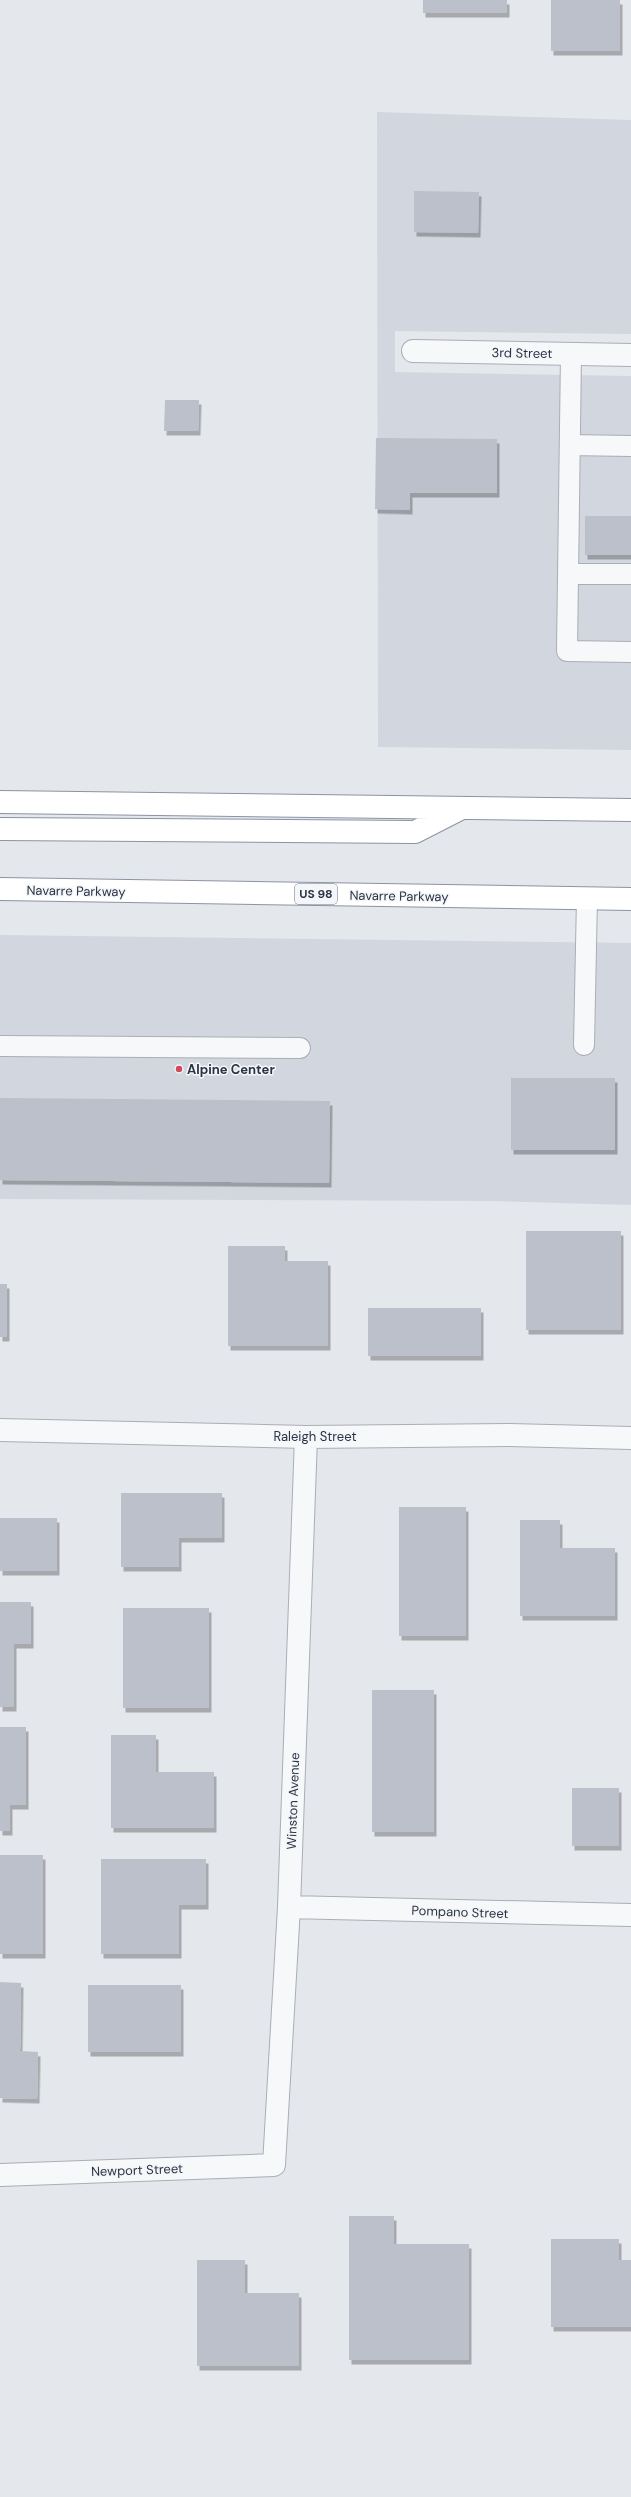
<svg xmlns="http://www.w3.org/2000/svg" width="631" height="2497" viewBox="0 0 631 2497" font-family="'DM Sans',sans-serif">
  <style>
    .built { fill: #d2d6de }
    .building { fill: #bbc0ca; filter: url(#shadow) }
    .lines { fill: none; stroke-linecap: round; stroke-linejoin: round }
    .lane-casing { stroke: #a9aeb7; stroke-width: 22 }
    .street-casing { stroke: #a9aeb7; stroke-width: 24 }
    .highway-casing { stroke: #8b94a3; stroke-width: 24 }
    .lane { stroke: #f7f8fa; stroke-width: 20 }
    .street { stroke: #f7f8fa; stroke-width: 22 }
    .highway { stroke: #fff; stroke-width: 22 }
    .poi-dot { fill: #d1495b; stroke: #f4f6f9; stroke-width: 1.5 }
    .labels { text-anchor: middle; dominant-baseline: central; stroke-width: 3; stroke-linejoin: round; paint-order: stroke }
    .shield { fill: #f4f6f9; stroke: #676e7b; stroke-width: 1 }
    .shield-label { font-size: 12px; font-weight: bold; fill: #2b3445 }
    .street-label { font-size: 13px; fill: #2b3445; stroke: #f4f6f9 }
    .poi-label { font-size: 13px; font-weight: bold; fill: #2b3445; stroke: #f4f6f9; text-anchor: start }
  </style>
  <defs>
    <filter id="shadow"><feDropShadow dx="2.5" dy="4.5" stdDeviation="0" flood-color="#0004"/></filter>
  </defs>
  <rect width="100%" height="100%" fill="#e4e7ec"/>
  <path class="built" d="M377,112L631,120V334L395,331V372L631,376V750L378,747Z
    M0,935L631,943V1205L490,1201L0,1199Z"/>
  <path class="building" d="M423,0H507V13H423Z
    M551,0H620V51H551Z
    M414,191L479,192L478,233L414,232Z
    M165,400H199L198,431H164Z
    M376,438L497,439V493H410V510L375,509Z
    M585,516H631V555H585Z
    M511,1078H615V1150H511Z
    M0,1098L330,1101L329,1183L0,1180Z
    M526,1231H621V1330H526Z
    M228,1246H285V1261H328V1346H228Z
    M0,1284H7V1337H0Z
    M368,1308H481V1356H368Z
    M121,1493H222V1538H179V1567H121Z
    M399,1507H466V1636H399Z
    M0,1518H57V1571H0Z
    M520,1520H560V1548H615V1616H520Z
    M0,1602H31V1644H14V1707H0Z
    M123,1608H209V1708H123Z
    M372,1690H434V1832H372Z
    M0,1727H26V1805H10V1831H0Z
    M111,1735H156V1772H214V1828H111Z
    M572,1788H619V1846H572Z
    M0,1855H43V1954H0Z
    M101,1859H206V1905H179V1954H101Z
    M0,1982L21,1983L20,2051L38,2052L37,2099L0,2098Z
    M88,1985H181V2052H88Z
    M349,2216H394V2244H469V2360H349Z
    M551,2239H619V2260H631V2327H551Z
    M197,2260H245V2293H299V2366H197Z"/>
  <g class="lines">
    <defs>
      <path id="lane" d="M571,354L567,651L631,652
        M570,445L631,446
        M568,574H631
        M584,1045L587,898
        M0,1046L300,1048"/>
      <path id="street" d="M413,351L631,355
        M0,1430L306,1437L509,1435L631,1438
        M289,1907L631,1915
        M0,2175L274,2165L289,1907L306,1437"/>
      <path id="highway" d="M0,802L631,810
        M0,829L415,832L460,809
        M0,889L631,899"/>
    </defs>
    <use href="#lane" class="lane-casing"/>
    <use href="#street" class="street-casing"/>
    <use href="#highway" class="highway-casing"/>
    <use href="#lane" class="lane"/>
    <use href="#street" class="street"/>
    <use href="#highway" class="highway"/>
  </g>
  <circle class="poi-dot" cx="179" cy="1069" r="4"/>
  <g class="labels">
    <rect class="shield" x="295" y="884" width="42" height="20" rx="3"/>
    <g class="shield-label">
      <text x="316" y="894">US 98</text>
    </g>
    <g class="street-label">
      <text transform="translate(522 353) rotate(1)">3rd Street</text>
      <text transform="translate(76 891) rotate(1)">Navarre Parkway</text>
      <text transform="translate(399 896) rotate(1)">Navarre Parkway</text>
      <text x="315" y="1436">Raleigh Street</text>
      <text transform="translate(293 1801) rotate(-88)">Winston Avenue</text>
      <text transform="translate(460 1912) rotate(2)">Pompano Street</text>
      <text transform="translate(137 2170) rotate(-2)">Newport Street</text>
    </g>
    <g class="poi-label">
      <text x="187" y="1069">Alpine Center</text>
    </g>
  </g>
</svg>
